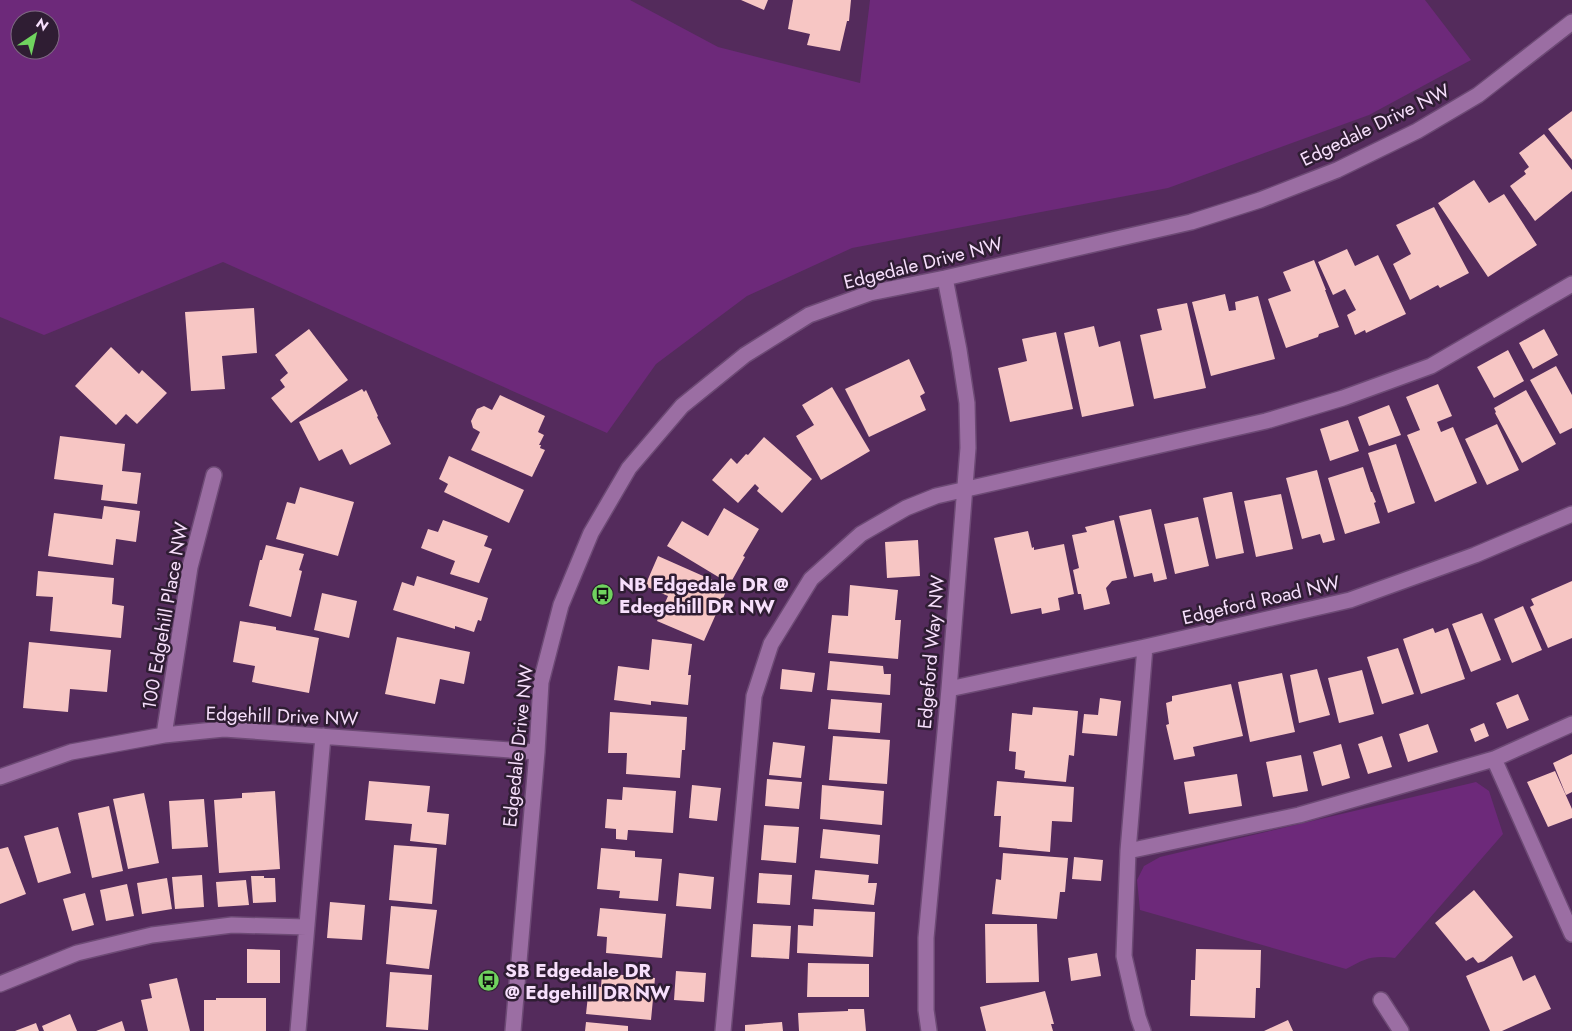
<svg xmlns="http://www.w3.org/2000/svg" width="1572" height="1031" viewBox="0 0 1572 1031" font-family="Jost,sans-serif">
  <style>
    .green { fill: #6d297a; fill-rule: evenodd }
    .building { fill: #f7c6c4 }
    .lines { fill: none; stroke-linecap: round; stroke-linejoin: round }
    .minor-casing { stroke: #6d4a75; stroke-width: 18 }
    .minor { stroke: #9b6ea3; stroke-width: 15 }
    .labels { text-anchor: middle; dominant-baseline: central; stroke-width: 5; stroke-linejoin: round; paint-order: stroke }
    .street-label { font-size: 19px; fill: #f7dffc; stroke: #2f1d33 }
    .poi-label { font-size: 19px; font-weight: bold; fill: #f7dffc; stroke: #2f1d33; text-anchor: start }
  </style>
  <rect width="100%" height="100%" fill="#542b5c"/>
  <path class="green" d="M0,0H630L718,47L860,83L870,0H1425L1471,60L1369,115L1168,188L852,248L747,296L656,364L607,433L223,262L44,335L0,317ZM20,20H50V50H20Z
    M1476,782L1489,791L1503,834L1395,958C1372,955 1366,958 1346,969L1140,910L1137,880L1144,866L1160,857Z"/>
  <path class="building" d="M741,0H768L764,10Z
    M793,0H851L849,21H847L840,51L807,45L810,34L788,29Z
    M1572,111V160L1548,129Z
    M1544,134L1572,170V191L1535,221L1510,186L1526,174L1524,171L1529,167L1519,153Z
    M1474,180L1489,203L1504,194L1537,245L1488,277L1438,203Z
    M1434,207L1469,273L1440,288L1438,285L1410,300L1393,264L1411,254L1396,225Z
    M1347,249L1355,266L1378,255L1406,314L1366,333L1365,330L1355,335L1347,315L1356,310L1345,289L1333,295L1318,262Z
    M1314,260L1326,290H1325L1339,327L1319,334L1318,337L1286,348L1268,299L1291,291L1283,272Z
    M1225,294L1229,311L1236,310L1235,302L1258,296L1275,359L1211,376L1192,302Z
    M1187,303L1206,388L1154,399L1140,335L1162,330L1157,309Z
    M254,308L257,353L222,356L225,389L191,391L185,312Z
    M1094,326L1099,347L1120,341L1134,406L1082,417L1064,333Z
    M309,329L348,380L291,423L271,398L285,387L280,380L288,373L275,355Z
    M1544,329L1558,355L1533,369L1519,343Z
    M1056,332L1073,409L1010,422L998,368L1027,361L1022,339Z
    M111,347L139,374L142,370L167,393L137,424L126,414L116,425L75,386Z
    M1508,350L1524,381L1494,398L1477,367Z
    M909,359L925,393L920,396L926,410L869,437L845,389Z
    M1556,366L1572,395V428L1560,434L1530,380Z
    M1438,384L1452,416L1437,422L1441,432L1453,427L1477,483L1435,502L1407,435L1420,430L1406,397Z
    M832,387L870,451L821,480L796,436L814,425L802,405Z
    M362,389L364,392L366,390L378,416L377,417L391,444L350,465L342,449L319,461L299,422Z
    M1526,390L1556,444L1522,463L1495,413L1496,412L1494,408Z
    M500,395L545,416L538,432L544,435L539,445H541L540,448L545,450L532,477L471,450L480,432L473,428L471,421L477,409L484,406L492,410Z
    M1389,405L1401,435L1369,446L1358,417Z
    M1348,420L1359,451L1330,461L1320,429Z
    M1497,424L1519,470L1487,485L1465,439Z
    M60,436L125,444L122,471L141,473L137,504L101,500L103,485L54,479Z
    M764,437L812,479L782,513L757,491L759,488L755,484L738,503L712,480L731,458L737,464L746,454L748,455Z
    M1396,444L1415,503L1388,513L1368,453Z
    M449,456L524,490L509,523L444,492L448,484L439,479Z
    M1363,467L1371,492H1372L1376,502L1374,503L1380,523L1345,534L1328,478Z
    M1317,470L1335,540L1323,543L1320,534L1302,539L1286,478Z
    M300,487L354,502L338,556L276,539L287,502L295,504Z
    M1230,492H1232L1244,553L1216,559L1203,498Z
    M1281,494L1293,549L1256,557L1244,501Z
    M104,506L140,511L136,542L116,539L113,565L48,556L54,513L102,519Z
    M724,508L759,529L743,556L745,557L730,584L667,546L682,521L708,536Z
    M1151,509L1167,579L1154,582L1152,573L1134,577L1119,516Z
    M1198,517L1209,566L1175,574L1164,524Z
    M443,520L488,536L484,546L492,549L479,583L450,574L455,561L421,548L428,529L438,532Z
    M1114,520L1127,578L1112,581L1106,588L1110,604L1084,610L1081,594H1078L1073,570L1079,568L1072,535L1087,532L1085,527Z
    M1028,531L1032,548L1034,547V550L1064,544L1074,594L1058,598L1060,610L1042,614L1041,608L1011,614L994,538Z
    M918,540L920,576L887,578L885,542Z
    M266,545L304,554L299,570L302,571L291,617L249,606L260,560H262Z
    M658,556L728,587L704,641L657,621L668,596L645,586Z
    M38,571L114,578L112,604L124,606L121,638L50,631L53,597L36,596Z
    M417,576L488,598L481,621L478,620L474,632L455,626V629L393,610L402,582L414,586Z
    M1572,581V638L1548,648L1530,607L1534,605L1531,599Z
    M850,585L898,590L895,620H901L898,659L828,653L832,615L848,616Z
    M322,593L357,601L349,638L314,630Z
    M1523,606L1542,650L1512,663L1494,619Z
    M1482,613L1501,660L1471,672L1452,624Z
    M240,621L276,627V630L319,638L309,693L252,682L255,666L233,662Z
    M1433,628L1435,633L1448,628L1465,679L1421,694L1403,639Z
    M397,637L470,652L464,684L440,679L435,704L385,694Z
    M652,639L692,644L688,675H691L688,705L651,701V705L614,700L618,666L649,670Z
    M29,642L111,650L107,692L70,689L68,712L23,708Z
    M1398,648L1414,694L1382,704L1367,657Z
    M830,661L883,666L884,674H891L890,695L827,690Z
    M782,669L815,673L812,692L780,689Z
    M1317,669L1330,715L1299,723L1290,675Z
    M1362,670L1374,714L1339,723L1328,678Z
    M1282,673L1295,732L1250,742L1238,682Z
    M1231,684L1243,736L1193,747L1195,756L1174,760L1166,725L1169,724L1166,703L1172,701V696Z
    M1518,694L1529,720L1507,729L1496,703Z
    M1100,698L1121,701L1117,736L1082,733L1084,714L1098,715Z
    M831,699L882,703L880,733L828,729Z
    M1033,707L1078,711L1074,756L1069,755L1066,782L1024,778L1025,771L1015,769L1016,752L1009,751L1012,713L1032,715Z
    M610,712L687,717L685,750H682L680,778L626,774L627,753H608Z
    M1484,723L1489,736L1475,742L1470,729Z
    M1428,724L1438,752L1408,762L1399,734Z
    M833,736L890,740L887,784L829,780Z
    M1382,736L1392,767L1368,774L1358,744Z
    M773,742L805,746L801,778L769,775Z
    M1341,744L1350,778L1322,786L1313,752Z
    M1572,754V792L1566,795L1553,763Z
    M1301,755L1308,791L1273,797L1266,762Z
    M1555,771L1572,809V818L1548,827L1527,782Z
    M1237,774L1242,806L1189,814L1184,782Z
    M767,779L802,782L799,809L765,806Z
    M369,781L430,786L427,812L449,814L446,845L410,841L412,824L365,820Z
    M997,781L1074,787L1072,822L1052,821L1050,852L999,847L1001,816H994Z
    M692,785L721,788L717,821L689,818Z
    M822,785L884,791L882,825L820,819Z
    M623,787L676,791L673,833L628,830L627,840L616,839V829L605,828L607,799L622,800Z
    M275,791L280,869L219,873L214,800L242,798V793Z
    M144,793L159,863L128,869L113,799Z
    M204,799L208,847L172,849L169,801Z
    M109,806L123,871L92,878L78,813Z
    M764,825L799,827L796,863L761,860Z
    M58,827L71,873L38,883L24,836Z
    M823,829L880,835L878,864L820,858Z
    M394,845L437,848L432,904L389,900Z
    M8,847L26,894L0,904V849Z
    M601,848L635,851V857L662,859L658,901L619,898L620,891L597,889Z
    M1003,853L1068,858L1065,892H1060L1057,919L992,914L996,879L1001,880Z
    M1074,857L1103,860L1101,881L1072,879Z
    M815,870L869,875L868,883H877L874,905L812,899Z
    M679,873L714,877L711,909L676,906Z
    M759,873L792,875L790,905L757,903Z
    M202,875L204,907L175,909L172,877Z
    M251,876H264V878H275L276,902L253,903Z
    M167,878L172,909L142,914L137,883Z
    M246,880L249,905L218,907L216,882Z
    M127,884L134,916L106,921L100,890Z
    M1474,890L1513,937L1484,961L1478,963L1473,957L1466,961L1435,923Z
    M85,893L94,925L72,931L63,899Z
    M330,902L365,905L362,940L327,938Z
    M391,906L437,910L429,969L386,964Z
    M600,908L666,914L662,958L606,953L607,937L597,936Z
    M814,909L875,912L873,957L797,953L798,925L813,926Z
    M753,924L791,926L789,959L751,957Z
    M985,924H1037L1039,982L986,983Z
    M247,949L280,950V983H247Z
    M1196,949L1261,950L1260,988H1256L1255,1018L1190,1016L1191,983V980H1195Z
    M1097,953L1101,976L1071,981L1068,958Z
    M1512,956L1523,981L1535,975L1551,1009L1502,1031H1490L1466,976Z
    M808,963L869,964V997H807Z
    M676,971L706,973L704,1002L674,1000Z
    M390,972L432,975L428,1030L386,1027Z
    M602,973L655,978L651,1020L586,1014L589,986L601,987Z
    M177,978L190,1031H148L141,1000L152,998L149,984Z
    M1045,991L1054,1024H1051L1053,1031H986L980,1007Z
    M216,998H266V1031H204V1000H216Z
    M848,1009H864L866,1031H799L798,1013L848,1011Z
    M70,1014L77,1031H44L42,1026Z
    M1288,1020L1293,1031H1264Z
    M122,1021L125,1031H96Z
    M586,1022L628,1026V1031H585Z
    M782,1022L783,1031H745V1025Z
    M36,1023L39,1031H15Z"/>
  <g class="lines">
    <defs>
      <path id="minor" d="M949,689L1145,647L1350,600L1475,555L1572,514
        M164,735L190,567L214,475
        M1494,759L1572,934
        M0,777L71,752L164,735L224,729L537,752
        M1128,851L1299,815L1494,759L1572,724
        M0,984L77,953L152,935L232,925L306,927
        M1381,1000L1401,1031
        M298,1031L323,736
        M513,1031L537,752L541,682L561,605L591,533L629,468L682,406L745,355L809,315L870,293L945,278L1191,222L1260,200L1337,170L1417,131L1478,95L1572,22
        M723,1031L754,696L771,644L811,579L861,534L906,508L936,496L1266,421L1343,398L1431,366L1572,284
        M929,1031L926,1010V938L949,689L968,448L967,403L959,350L945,278
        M1143,1031L1138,1017L1124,956L1128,851L1145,647"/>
    </defs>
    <use href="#minor" class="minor-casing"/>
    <use href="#minor" class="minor"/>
  </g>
  <defs>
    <symbol id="bus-disc" viewBox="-11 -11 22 22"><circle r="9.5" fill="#70d35f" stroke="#2f1d33"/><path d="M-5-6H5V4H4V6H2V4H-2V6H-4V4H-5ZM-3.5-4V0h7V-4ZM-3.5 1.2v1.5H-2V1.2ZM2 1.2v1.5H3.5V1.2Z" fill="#111"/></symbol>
  </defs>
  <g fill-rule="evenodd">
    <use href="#bus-disc" x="590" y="582" width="25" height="25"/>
    <use href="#bus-disc" x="476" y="968" width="25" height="25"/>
  </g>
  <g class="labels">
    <g class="street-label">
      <text transform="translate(1375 125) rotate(-26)">Edgedale Drive NW</text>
      <text transform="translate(923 263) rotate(-14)">Edgedale Drive NW</text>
      <text transform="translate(1261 600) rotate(-13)">Edgeford Road NW</text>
      <text transform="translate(165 616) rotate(-80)">100 Edgehill Place NW</text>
      <text transform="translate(931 652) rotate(-85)">Edgeford Way NW</text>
      <text transform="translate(282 716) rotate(2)">Edgehill Drive NW</text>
      <text transform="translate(518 746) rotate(-84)">Edgedale Drive NW</text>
    </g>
    <g class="poi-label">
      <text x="619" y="584">NB Edgedale DR @<tspan x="619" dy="22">Edegehill DR NW</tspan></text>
      <text x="505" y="970">SB Edgedale DR<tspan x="505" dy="22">@ Edgehill DR NW</tspan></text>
    </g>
  </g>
  <g transform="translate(35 35) rotate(35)"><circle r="24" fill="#2f1d33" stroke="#7f6b83"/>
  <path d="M0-4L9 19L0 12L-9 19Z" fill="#70d35f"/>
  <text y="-8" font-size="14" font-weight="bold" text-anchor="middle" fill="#f7dffc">N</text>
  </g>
</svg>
